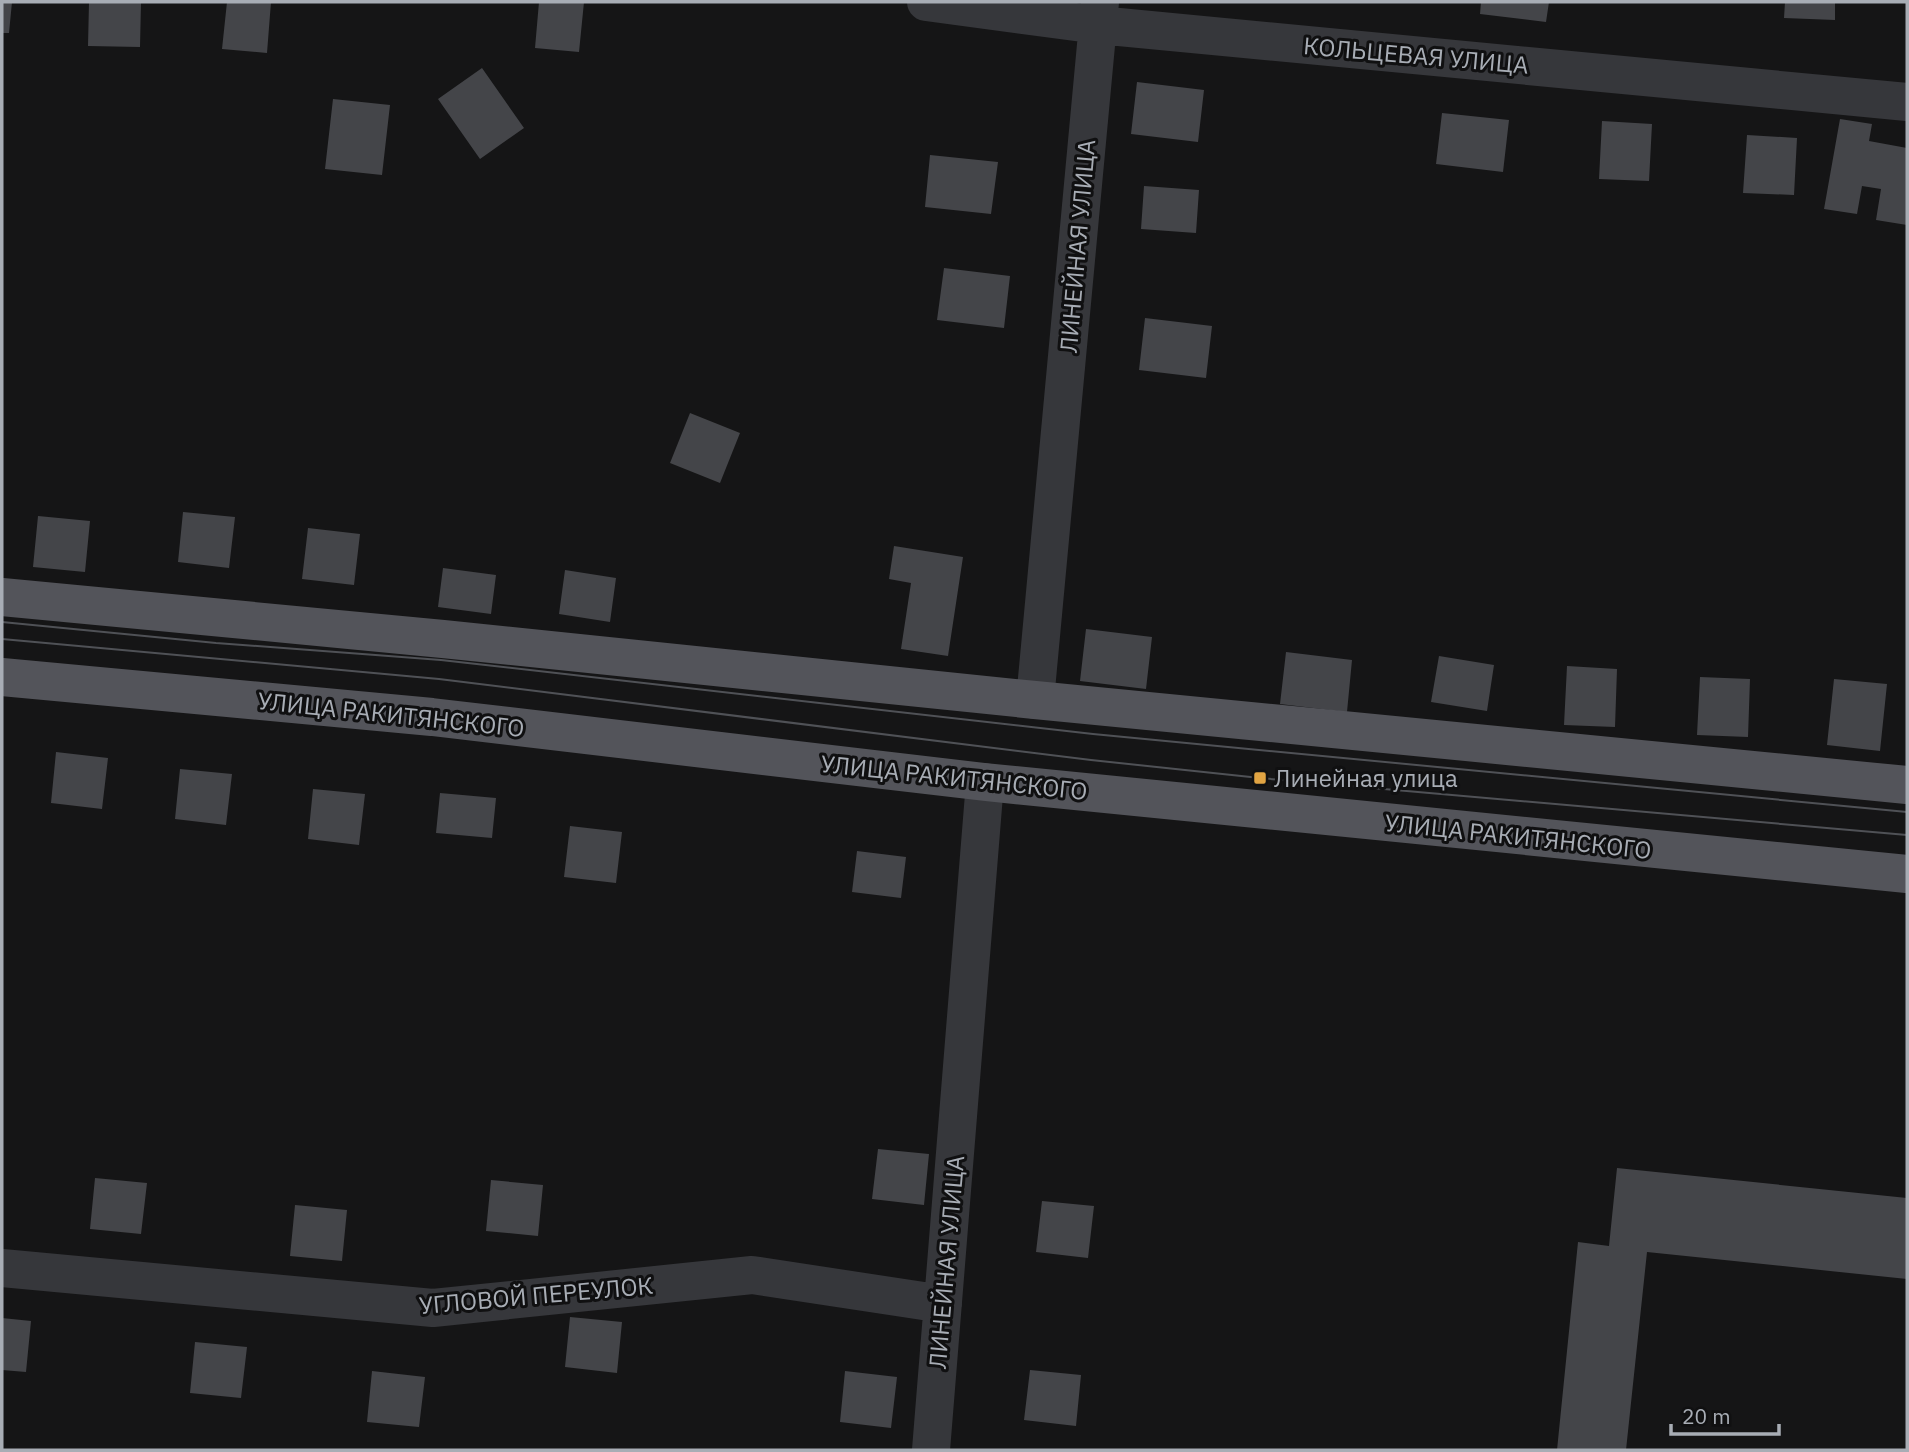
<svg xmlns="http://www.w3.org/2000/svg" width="1909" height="1452" viewBox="0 0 1909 1452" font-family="'IBM Plex Sans',sans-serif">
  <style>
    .building { fill: #444549 }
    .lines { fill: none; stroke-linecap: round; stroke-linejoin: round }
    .minor { stroke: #36373b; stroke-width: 38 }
    .major { stroke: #53545a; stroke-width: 38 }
    .tram { stroke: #4f5156; stroke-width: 2 }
    .poi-dot { fill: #e1a443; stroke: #101011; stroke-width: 2.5 }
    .labels { text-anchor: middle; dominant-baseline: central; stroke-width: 6; stroke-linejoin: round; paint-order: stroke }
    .street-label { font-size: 24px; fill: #a8adb5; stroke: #101011 }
    .poi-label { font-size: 24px; fill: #a8adb5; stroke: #101011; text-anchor: start }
  </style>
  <rect width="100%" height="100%" fill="#151516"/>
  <path class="building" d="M2,2H12L9,33H2Z
    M89,2H141L140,47L88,46Z
    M227,2H271L267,53L222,49Z
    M539,2H584L579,52L535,48Z
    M1481,2H1549L1546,22L1480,14Z
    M1785,2H1835V20L1784,18Z
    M482,68L524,128L480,159L438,99Z
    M1137,82L1204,90L1198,142L1131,134Z
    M333,99L390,105L382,175L325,169Z
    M1442,113L1509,120L1503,172L1436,164Z
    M1840,119L1872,124L1869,141L1907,148V225L1876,220L1881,189L1862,186L1857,214L1824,209Z
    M1602,121L1652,124L1649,181L1599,179Z
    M1747,135L1797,138L1794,195L1743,193Z
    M930,155L998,162L991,214L925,207Z
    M1144,186L1199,190L1196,233L1141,229Z
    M944,268L1010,276L1004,328L937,320Z
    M1145,318L1212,326L1206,378L1139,370Z
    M690,413L740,433L720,483L670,463Z
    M183,512L235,517L229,568L178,562Z
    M38,516L90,521L85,572L33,567Z
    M308,528L360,534L354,585L302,579Z
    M894,546L963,557L948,656L901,649L911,583L889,579Z
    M443,568L496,575L491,614L438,607Z
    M565,570L616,578L610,622L559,614Z
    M1086,629L1152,637L1146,689L1080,681Z
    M1286,652L1352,660L1347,712L1280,704Z
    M1439,656L1494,665L1487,711L1431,702Z
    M1567,666L1617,669L1615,727L1564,725Z
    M1700,677L1750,679L1748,737L1697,735Z
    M1834,679L1887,684L1880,751L1827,745Z
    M56,752L108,758L102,809L51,803Z
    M180,769L232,774L226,825L175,819Z
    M313,789L365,794L359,845L308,839Z
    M440,793L496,798L492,838L436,833Z
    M570,826L622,832L616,883L564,877Z
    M857,851L906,857L901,898L852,892Z
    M878,1149L929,1154L924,1205L872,1199Z
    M1617,1168L1907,1198V1279L1647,1252L1626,1450H1557L1578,1242L1609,1246Z
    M95,1178L147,1183L141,1234L90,1229Z
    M491,1180L543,1185L538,1236L486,1231Z
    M1042,1201L1094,1206L1088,1258L1036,1252Z
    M295,1205L347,1210L342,1261L290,1256Z
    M570,1317L622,1322L617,1373L565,1367Z
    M2,1318L31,1321L26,1372L2,1370Z
    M195,1342L247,1347L241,1398L190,1393Z
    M1030,1370L1081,1375L1076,1426L1024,1420Z
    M372,1371L425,1377L419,1427L367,1422Z
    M845,1371L897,1377L891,1428L840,1422Z"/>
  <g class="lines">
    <path class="minor" d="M926,2L1098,25L1907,102
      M1035,700L1100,2
      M2,1268L433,1308L752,1275L943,1304
      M931,1450L985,782"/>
    <path class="major" d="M2,597L443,639L1035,700L1907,785
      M2,677L432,717L985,782L1907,874"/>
    <path class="tram" d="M2,622L216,643L441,660L1093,734L1907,812
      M2,639L439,679L1091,760L1260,778L1907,835"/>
  </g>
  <rect class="poi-dot" x="1253" y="771" width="14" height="14" rx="3.5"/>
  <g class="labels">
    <g class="street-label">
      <text transform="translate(1416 55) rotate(5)">КОЛЬЦЕВАЯ УЛИЦА</text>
      <text transform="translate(1077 246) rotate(-85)">ЛИНЕЙНАЯ УЛИЦА</text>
      <text transform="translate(391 714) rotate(6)">УЛИЦА РАКИТЯНСКОГО</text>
      <text transform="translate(954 777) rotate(6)">УЛИЦА РАКИТЯНСКОГО</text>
      <text transform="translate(1518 836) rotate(6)">УЛИЦА РАКИТЯНСКОГО</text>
      <text transform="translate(946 1262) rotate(-85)">ЛИНЕЙНАЯ УЛИЦА</text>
      <text transform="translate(536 1295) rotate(-5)">УГЛОВОЙ ПЕРЕУЛОК</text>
    </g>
    <g class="poi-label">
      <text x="1274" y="778">Линейная улица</text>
    </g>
  </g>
  <rect width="1909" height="1452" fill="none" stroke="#a8adb5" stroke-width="7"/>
  <path d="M1671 1424v10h108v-10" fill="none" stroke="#a8adb5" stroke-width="3.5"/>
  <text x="1682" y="1424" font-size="21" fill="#a8adb5" stroke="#101011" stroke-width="5" paint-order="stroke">20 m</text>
</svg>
